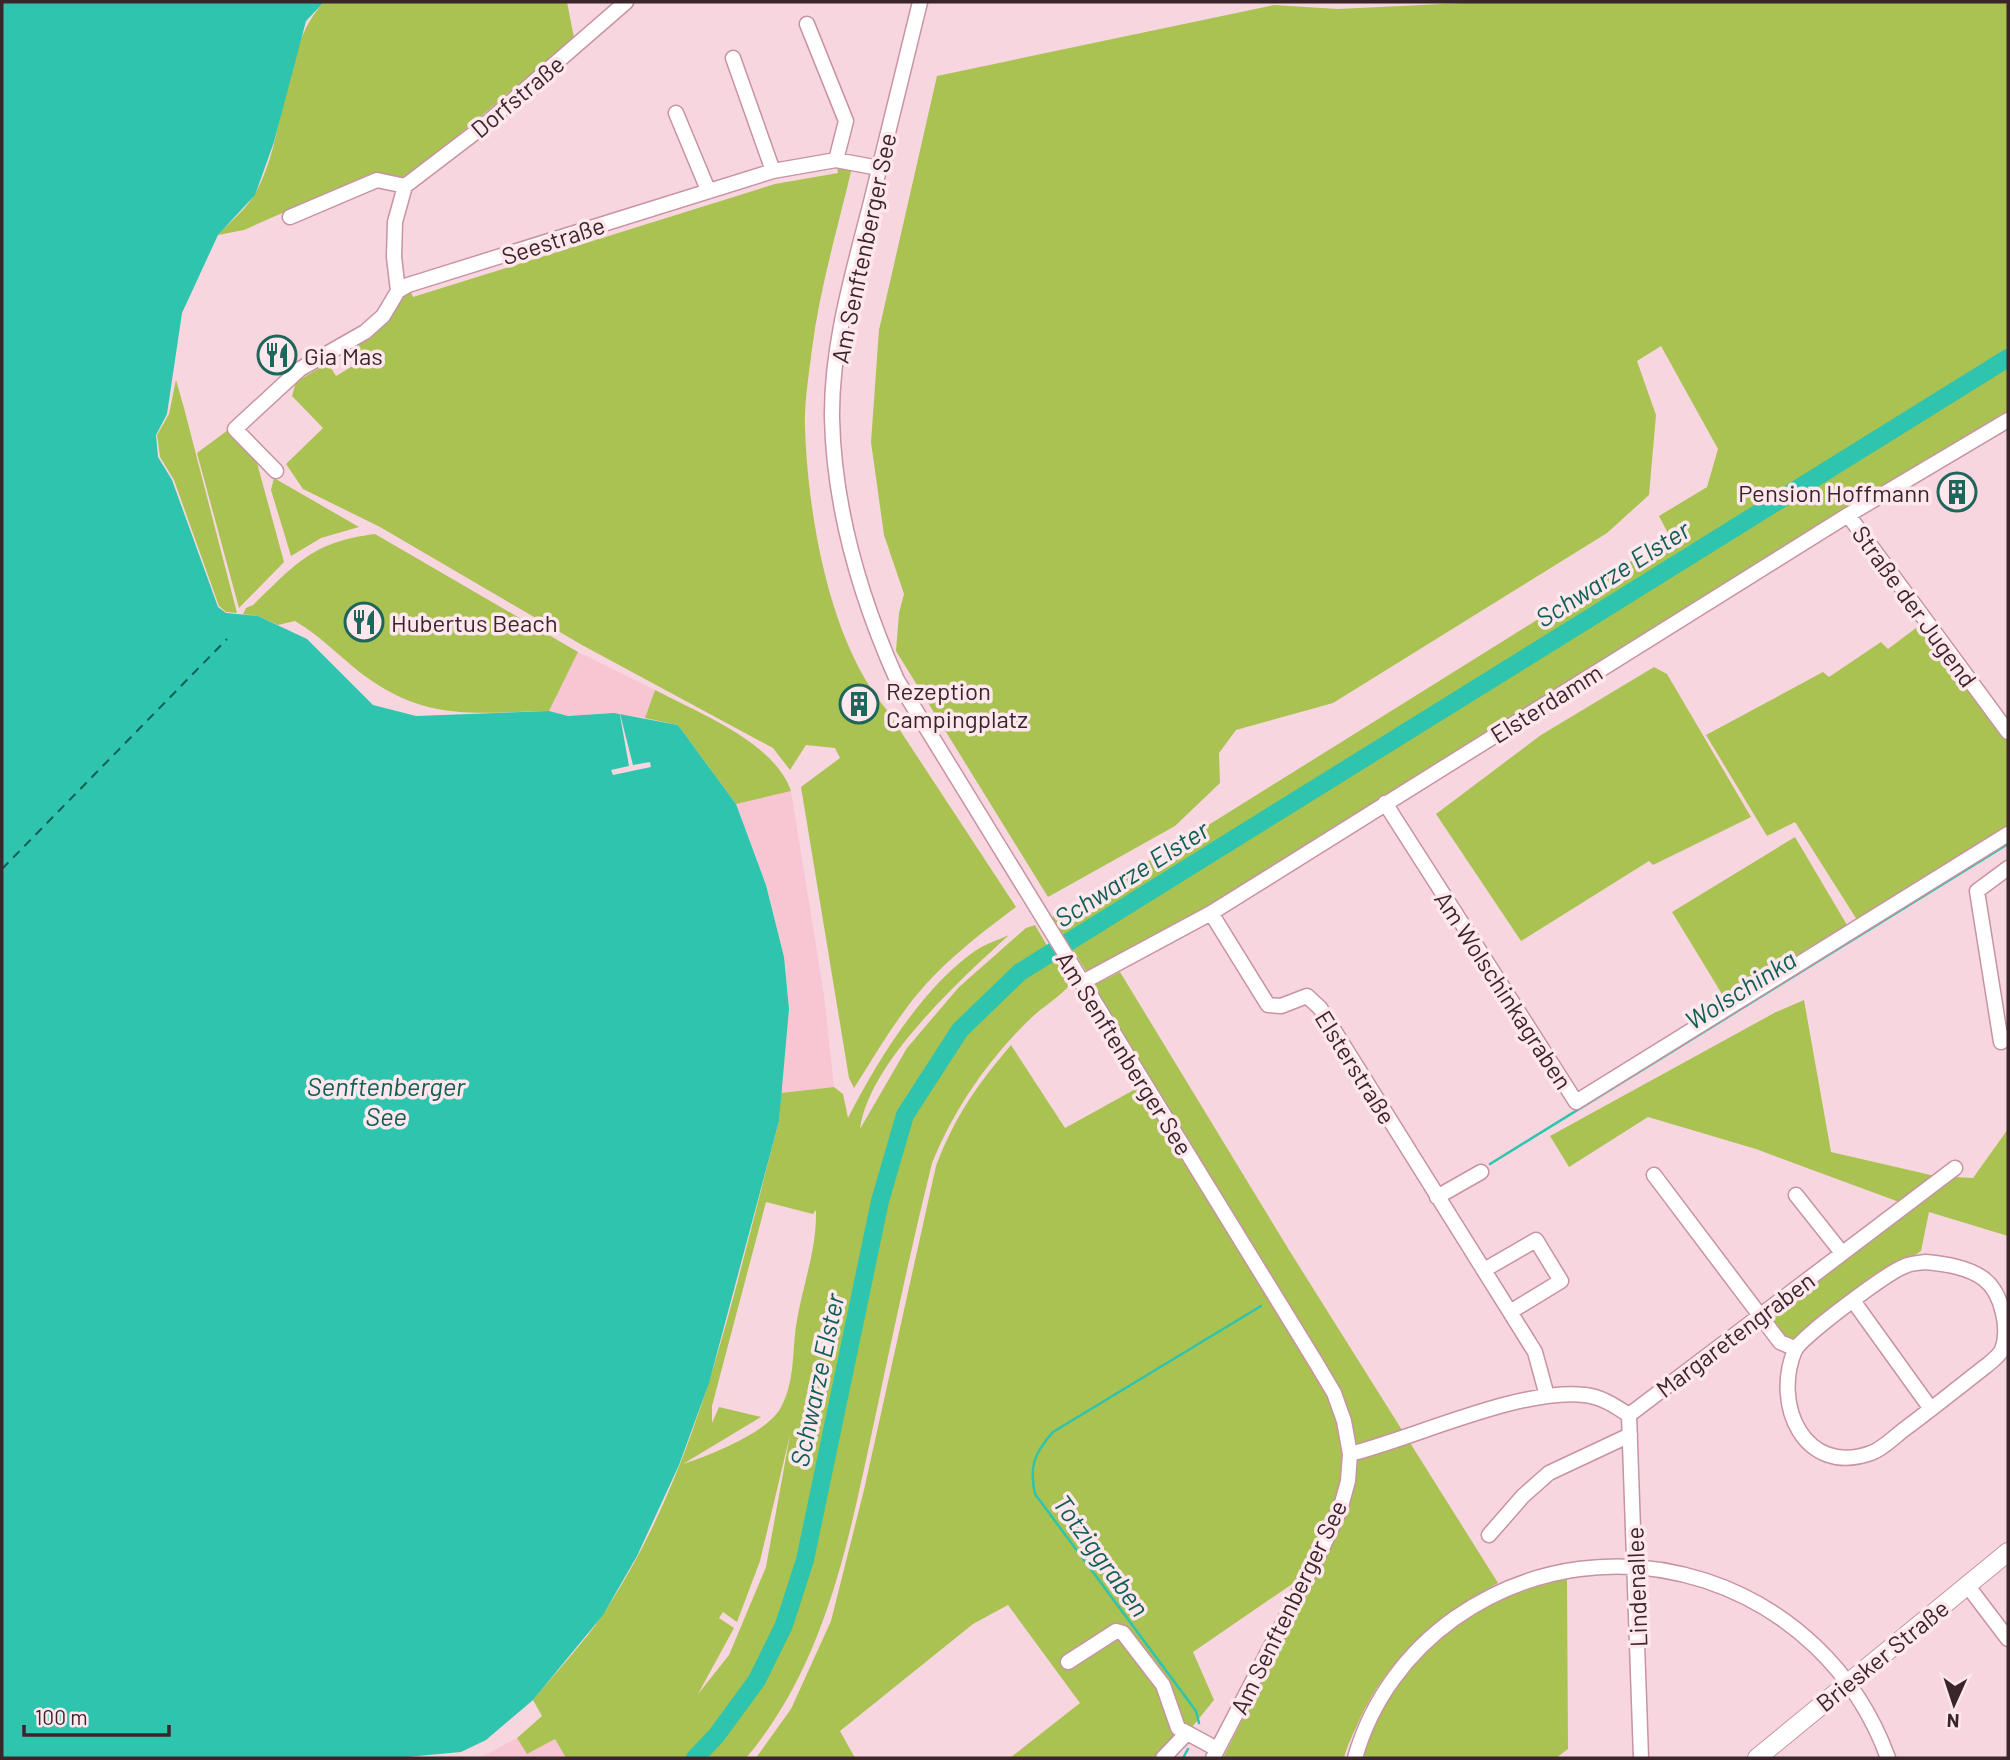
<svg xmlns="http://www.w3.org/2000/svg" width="2010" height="1760" viewBox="0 0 2010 1760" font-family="Barlow,sans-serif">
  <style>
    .built { fill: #f8c5d3 }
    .green { fill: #aac251; fill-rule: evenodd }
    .water { fill: #2ec4ae }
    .pier { fill: #f8d6df }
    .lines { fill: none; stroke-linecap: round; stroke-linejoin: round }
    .stream { stroke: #2ec4ae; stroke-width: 2.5 }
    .river { stroke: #2ec4ae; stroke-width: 18 }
    .ferry { stroke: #0f5f53; stroke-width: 2; stroke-dasharray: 9 7; stroke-linecap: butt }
    .minor-casing { stroke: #c893a2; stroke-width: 17 }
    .major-casing { stroke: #c893a2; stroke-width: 20 }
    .minor { stroke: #fff; stroke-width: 14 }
    .major { stroke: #fff; stroke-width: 18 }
    .labels { text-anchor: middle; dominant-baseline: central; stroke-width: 7; stroke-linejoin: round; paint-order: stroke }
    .street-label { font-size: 24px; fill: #3a252b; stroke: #fee7ed }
    .poi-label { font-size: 24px; fill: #3a252b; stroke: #fee7ed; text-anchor: start }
    .water-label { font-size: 26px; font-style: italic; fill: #0f5f53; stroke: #fee7ed }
  </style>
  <rect width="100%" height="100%" fill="#f8d6df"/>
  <path class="built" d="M578,652L655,690L645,718L614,713L568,716L549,711Z
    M791,791L824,995L834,1087L781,1093L789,1009L784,957L766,884L736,804Z
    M517,1738L527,1754L555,1739L566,1758H480Z"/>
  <path class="green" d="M324,2H567L574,38L405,180L373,173L244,230L218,235C230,222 246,209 255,194C288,137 279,50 324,2Z
    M1484,2H2008V420L1207,907L1088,974L1052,917L1186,839L1670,537L1659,516L1707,487L1718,449L1661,346L1637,361L1656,415L1649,495L1607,533L1333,703L1236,730L1219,753L1220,783L1175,826L1048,897L896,651L899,613L904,594L884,535L871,442L879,330L937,76L1274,5L1338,9Z
    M836,160L853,163C839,224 820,286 812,349C809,374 804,403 805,428C808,515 829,641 886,709L1016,907C977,936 938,966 908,1006C888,1032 872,1060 854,1088L849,1078L801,787L840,758L835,748L806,745L790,770L773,748L582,645L380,527L303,489L286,464L323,428L292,396L296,382L328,363L336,376L356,364L347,346L408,285L413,297L775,184L838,173Z
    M176,380L184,408L237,613L226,612L219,606L174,480L160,457L157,435L169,414Z
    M228,430L257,463L284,562L239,608L197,453Z
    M274,478L359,527L321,538L291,556L271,490Z
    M375,534L578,652L549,711C481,712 432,722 372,681C345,663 323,637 295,621L278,625L258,616L243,614L246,608L253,605C297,563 312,542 375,534Z
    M1920,625L2008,739V828L1859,923L1795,822L1767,836L1706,735L1823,672L1829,677L1881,642L1888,649Z
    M1654,667L1667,674L1751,817L1653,865L1649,861L1521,941L1436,814L1541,735Z
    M655,690C699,713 774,742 791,791L736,804L678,725L645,718Z
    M1795,837L1847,925L1725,999L1672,912Z
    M1035,925L1070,985C1058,998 1041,1008 1029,1020C987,1061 954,1109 932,1163C911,1248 893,1333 875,1418C849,1538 827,1662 746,1758H566L555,1739L527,1754L517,1738L542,1716L533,1700C556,1672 583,1644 603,1614C701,1468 734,1288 779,1121L781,1093L834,1087L843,1094L848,1118C877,1061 922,988 975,951C985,944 998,940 1009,935C960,980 869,1062 860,1129L907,1048L959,987L1026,928ZM766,1202L813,1214L816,1210C817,1251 802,1286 796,1326C792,1354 795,1383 780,1409C766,1433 708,1456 683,1464L761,1417L719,1407L712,1423V1406ZM790,1435L766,1567L729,1655L698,1694L734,1628L719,1618L723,1612L737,1622L760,1561Z
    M1120,972L1289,1250L1498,1583C1437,1617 1387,1658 1358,1723C1353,1734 1347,1746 1344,1758H1223L1309,1587L1295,1582L1193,1652L1214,1700L1167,1758H1010L1080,1703L1008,1605L973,1624L840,1731L855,1758H756L791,1709L831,1621L864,1490L936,1166C955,1116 977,1085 1011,1045L1065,1128L1150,1081L1090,987Z
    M1804,1000L1831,1152L1935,1176L1973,1178L2008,1129V1236L1929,1212L1921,1251L1793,1341L1784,1337L1769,1315L1910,1206L1756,1149L1648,1117L1569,1167L1550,1136L1776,1012Z
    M1567,1578L1568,1749L1556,1758H1361C1399,1654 1461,1605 1567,1578Z"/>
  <path class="water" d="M2,2H324L306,21L274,142L255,195L218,235L182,313L167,414L156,435L158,457L172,480L218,607L226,613L258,616L307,639L373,705L416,716L549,711L568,716L614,713L678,725L736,804L766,885L784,957L789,1009L779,1121L709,1383L679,1465L637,1556L603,1615L533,1700L486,1740L461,1752L396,1758H2Z"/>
  <path class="pier" d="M619,710L633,765L650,762L651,767L613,775L611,770L629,766Z"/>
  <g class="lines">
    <path class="stream" d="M1490,1164L2008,844
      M1199,1723L1196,1711L1035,1494C1029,1467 1034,1453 1053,1432L1261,1306
      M1183,1758L1188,1749"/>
    <path class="river" d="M695,1758L716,1736L757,1680L784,1625L805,1560L880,1201L905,1115L960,1030L1020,972L2008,358"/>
    <path class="ferry" d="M2,869L227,639"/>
    <defs>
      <path id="minor" d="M920,2C904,67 888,133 872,198C854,269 831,344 832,418C834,510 860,597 897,680L1315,1361L1334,1393L1344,1421L1350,1454L1348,1481L1340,1510L1324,1544L1213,1758
        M807,24L846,121L836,160
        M733,58L773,171
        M676,113L708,190
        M290,217L377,180L405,186
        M398,291L408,285L773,171L836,160L879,168
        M276,471L235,429L300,369L365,332L383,316L398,291L394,257L395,222L405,186L481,128L626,2
        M1848,515L2008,732
        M1385,803L1576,1102L2008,834
        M2008,868L1977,891L2001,1042L2008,1037
        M1211,913L1268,1005L1281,1006L1307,996L1320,1008L1535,1352L1547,1396
        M1081,983L1211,913L1848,515L2008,420
        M1654,1175L1780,1342L1796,1349
        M1796,1195L1842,1253
        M1437,1197L1481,1172
        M1926,1262C1945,1264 1968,1267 1984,1279C2002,1293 2010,1329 2002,1350C1999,1356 1991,1362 1986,1366C1959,1387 1933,1408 1906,1428C1895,1436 1883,1449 1871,1453C1804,1477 1772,1404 1795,1350C1801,1337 1888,1272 1905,1266C1911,1263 1919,1263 1926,1262Z
        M1484,1270L1536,1240L1561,1281L1510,1312
        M1854,1302L1931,1409
        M1629,1415L1955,1168
        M1629,1415L1641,1758
        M1350,1454C1414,1438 1523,1387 1585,1395C1602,1397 1615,1406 1629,1415
        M1489,1535L1523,1496L1549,1473L1630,1435
        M1967,1585L2008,1639
        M1068,1662L1116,1631L1123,1633L1163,1685L1178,1728L1217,1749
        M1163,1758L1186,1734
        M1355,1758C1371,1701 1407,1652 1455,1618C1610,1509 1824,1581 1888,1758"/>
      <path id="major" d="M1757,1758L2008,1552"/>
    </defs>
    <use href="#minor" class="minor-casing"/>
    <use href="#major" class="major-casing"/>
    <use href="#minor" class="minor"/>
    <use href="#major" class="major"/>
  </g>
  <defs>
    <symbol id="restaurant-ring" viewBox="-11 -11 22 22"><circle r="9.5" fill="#fee7ed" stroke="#1e655a" stroke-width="1.5"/><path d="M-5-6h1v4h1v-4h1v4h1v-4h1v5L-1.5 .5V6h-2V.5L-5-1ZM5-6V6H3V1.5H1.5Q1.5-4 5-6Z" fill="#1e655a"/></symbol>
    <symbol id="building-ring" viewBox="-11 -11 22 22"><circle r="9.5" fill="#fee7ed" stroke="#1e655a" stroke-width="1.5"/><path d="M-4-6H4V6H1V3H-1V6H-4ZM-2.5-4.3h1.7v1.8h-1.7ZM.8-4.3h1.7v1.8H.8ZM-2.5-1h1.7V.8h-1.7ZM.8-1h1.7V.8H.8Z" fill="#1e655a"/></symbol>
  </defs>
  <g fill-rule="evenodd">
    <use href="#restaurant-ring" x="255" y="333" width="44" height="44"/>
    <use href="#building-ring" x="1935" y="470" width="44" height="44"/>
    <use href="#restaurant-ring" x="342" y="600" width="44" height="44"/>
    <use href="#building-ring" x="837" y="682" width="44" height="44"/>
  </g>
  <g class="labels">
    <g class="street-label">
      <text transform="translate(517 96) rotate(-40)">Dorfstraße</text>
      <text transform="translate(553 240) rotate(-18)">Seestraße</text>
      <text transform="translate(863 248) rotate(-78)">Am Senftenberger See</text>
      <text transform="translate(1915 606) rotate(54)">Straße der Jugend</text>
      <text transform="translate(1546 703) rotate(-32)">Elsterdamm</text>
      <text transform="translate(1504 990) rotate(57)">Am Wolschinkagraben</text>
      <text transform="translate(1125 1053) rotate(58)">Am Senftenberger See</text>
      <text transform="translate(1356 1067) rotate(58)">Elsterstraße</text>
      <text transform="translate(1735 1334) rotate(-37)">Margaretengraben</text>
      <text transform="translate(1636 1587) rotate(-92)">Lindenallee</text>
      <text transform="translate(1288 1607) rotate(-64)">Am Senftenberger See</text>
      <text transform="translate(1882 1655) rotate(-39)">Briesker Straße</text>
    </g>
    <g class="poi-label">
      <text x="304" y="355">Gia Mas</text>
      <text x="1930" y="492" text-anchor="end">Pension Hoffmann</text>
      <text x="391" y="622">Hubertus Beach</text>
      <text x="886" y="690">Rezeption<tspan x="886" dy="28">Campingplatz</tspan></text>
    </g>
    <g class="water-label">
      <text transform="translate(1612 573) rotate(-32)">Schwarze Elster</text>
      <text transform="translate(1131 873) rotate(-32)">Schwarze Elster</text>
      <text transform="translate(1740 989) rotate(-32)">Wolschinka</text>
      <text x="386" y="1085">Senftenberger<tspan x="386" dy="30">See</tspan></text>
      <text transform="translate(816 1380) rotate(-78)">Schwarze Elster</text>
      <text transform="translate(1102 1555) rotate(54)">Totziggraben</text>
    </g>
  </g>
  <rect width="2010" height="1760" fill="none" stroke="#3a252b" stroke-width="7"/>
  <g transform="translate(1954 1704) rotate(183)" stroke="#fee7ed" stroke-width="5" paint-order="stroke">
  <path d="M0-5L12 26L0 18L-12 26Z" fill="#3a252b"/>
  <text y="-10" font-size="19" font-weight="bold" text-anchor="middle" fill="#3a252b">N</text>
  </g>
  <path d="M24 1725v10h145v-10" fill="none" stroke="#3a252b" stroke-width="3.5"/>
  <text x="35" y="1725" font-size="21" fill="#3a252b" stroke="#fee7ed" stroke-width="5" paint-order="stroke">100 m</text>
</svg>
